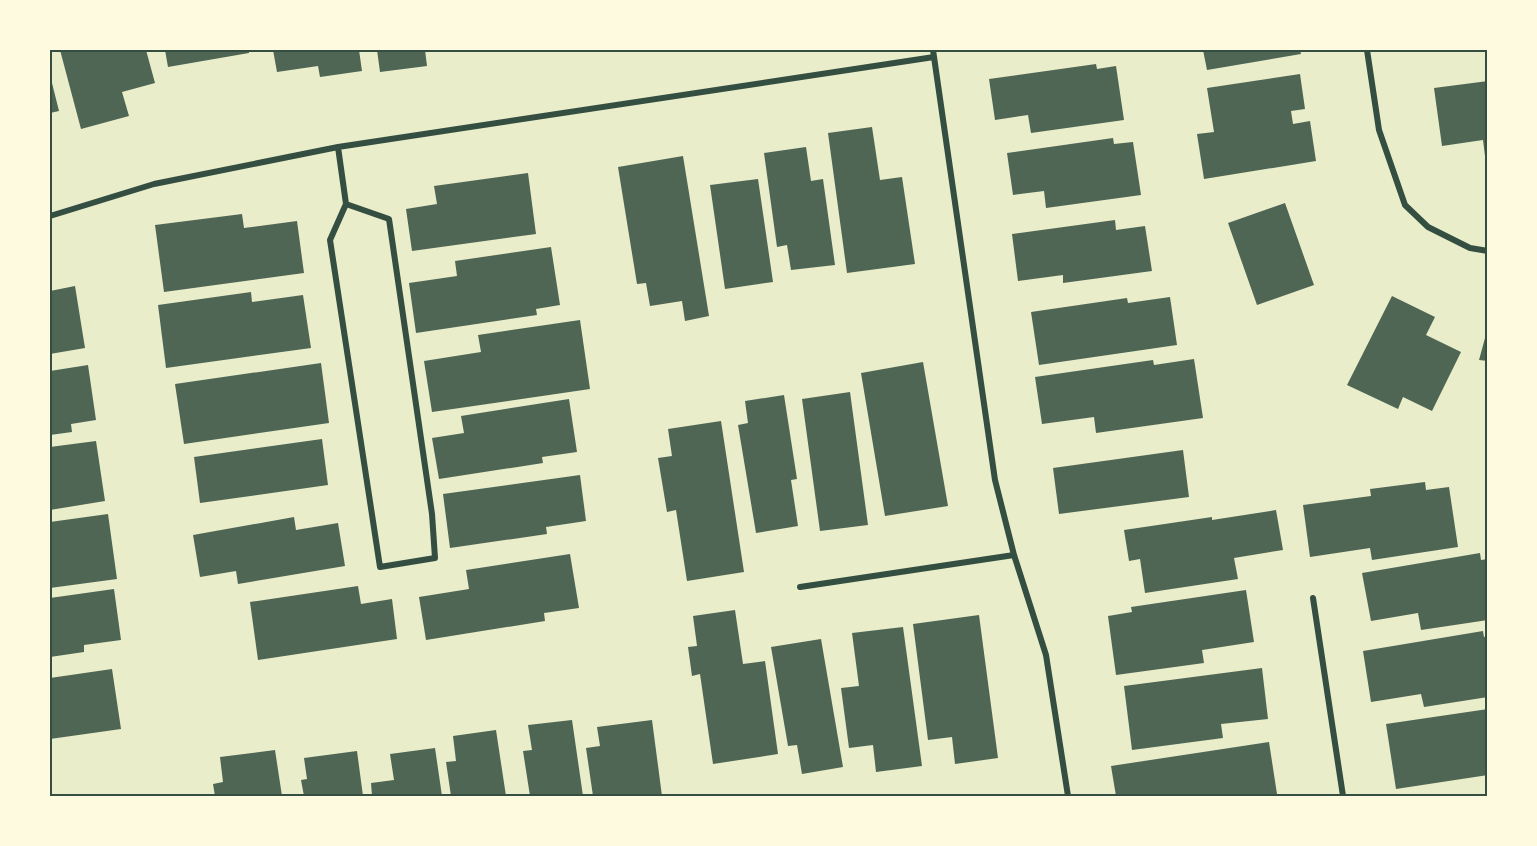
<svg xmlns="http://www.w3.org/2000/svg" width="1537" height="846" viewBox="0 0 1537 846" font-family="'IBM Plex Serif',serif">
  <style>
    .building { fill: #4f6655 }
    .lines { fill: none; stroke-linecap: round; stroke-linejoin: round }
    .minor { stroke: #344e41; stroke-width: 6 }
    .neatline { fill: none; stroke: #344e41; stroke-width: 2 }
  </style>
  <rect width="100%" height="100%" fill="#e9edc9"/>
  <path class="building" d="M60,50H146L155,83L122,92L129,116L81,129Z
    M165,50H249V53L168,67Z
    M273,50H359L362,71L320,77L318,66L277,72Z
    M377,50H425L427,66L380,72Z
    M1203,50H1300L1301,54L1207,70Z
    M1096,64L1097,69L1116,66L1124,120L1031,133L1028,115L995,120L989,79Z
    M1300,74L1305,109L1291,111L1293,124L1310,121L1316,161L1204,179L1197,134L1214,132L1207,88Z
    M50,75L59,111L50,113Z
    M1488,81V163L1486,164L1483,140L1442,146L1434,88Z
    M872,127L880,180L902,177L915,264L847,273L828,133Z
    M1113,138L1114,144L1133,142L1141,195L1046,208L1044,191L1013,195L1007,153Z
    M806,147L811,181L823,179L835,265L791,270L787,245L777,247L764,153Z
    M683,156L709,316L685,321L682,301L650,306L646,283L637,284L618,167Z
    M528,173L536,234L412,251L406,209L437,204L434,186Z
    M758,179L773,282L725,289L710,185Z
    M1285,203L1314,285L1257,305L1228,223Z
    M242,214L244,228L297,221L304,273L164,292L155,225Z
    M1115,220L1116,230L1145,226L1152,271L1063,283V275L1018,281L1012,234Z
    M551,247L560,305L536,309L537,315L416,333L409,283L457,276L455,261Z
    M75,286L85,348L50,354V291Z
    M251,292L252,302L303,295L311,348L166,368L158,305Z
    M1392,296L1435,317L1426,335L1461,352L1432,411L1403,397L1398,409L1347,385Z
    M1170,297L1177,345L1039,365L1031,312L1127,298L1128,303Z
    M580,320L590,389L432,412L424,361L481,352L478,335Z
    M1488,327V361L1479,360Z
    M1194,359L1203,418L1096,433L1094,417L1042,424L1035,377L1153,360L1154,365Z
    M923,362L948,506L885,516L861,373Z
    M321,363L329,423L184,444L175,384Z
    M88,365L96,420L71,424L72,432L50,435V371Z
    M850,392L868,525L820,531L802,399Z
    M784,395L797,479L791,480L798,526L756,533L738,425L748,423L745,401Z
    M569,399L577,452L542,457L543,463L439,479L432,438L464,433L461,416Z
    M721,421L744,572L687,581L676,510L667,512L658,458L672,456L668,429Z
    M322,439L328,485L200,503L194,457Z
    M96,441L105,501L50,510V447Z
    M1183,450L1189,497L1059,514L1053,468Z
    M580,475L586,521L546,527L547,534L450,548L443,494Z
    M1425,482L1426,490L1449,487L1458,547L1372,560L1370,548L1310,557L1303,505L1371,496L1370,489Z
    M1276,510L1283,550L1234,558L1238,579L1145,593L1140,559L1129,561L1124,530L1212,517V520Z
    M108,514L117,579L50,588V522Z
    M294,517L296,530L338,523L345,566L238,584L236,571L200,577L193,535Z
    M1480,553L1481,560L1488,559V620L1421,630L1418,613L1371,621L1362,573Z
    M570,554L579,608L544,613L545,621L426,640L419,597L469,589L466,570Z
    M358,586L361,604L392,599L397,639L258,660L250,602Z
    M114,589L121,640L84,645V652L50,657V598Z
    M1246,590L1254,642L1202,650L1204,663L1116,675L1108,616L1132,612L1131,607Z
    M735,610L743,664L765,661L778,754L713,764L700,674L692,676L688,647L697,646L693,616Z
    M979,615L998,758L955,764L952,737L928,740L913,624Z
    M903,627L922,766L876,772L873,745L849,748L841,688L859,686L852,633Z
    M1483,631L1484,637L1488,636V697L1424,707L1421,694L1371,702L1363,651Z
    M821,639L843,767L802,774L797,745L788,746L771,647Z
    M1262,668L1268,719L1221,724L1223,738L1132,750L1124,686Z
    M112,669L121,729L50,739V678Z
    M1488,709V775L1396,789L1386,724Z
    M572,720L583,796H530L523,751L532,750L528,725Z
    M652,720L662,796H593L586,748L600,746L597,727Z
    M496,730L506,796H451L446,762L456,761L453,736Z
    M1269,742L1277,794L1262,796H1116L1111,766Z
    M435,748L442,796H372L371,783L394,780L390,754Z
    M275,750L282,796H215L213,784L223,782L220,757Z
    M357,751L363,796H304L301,780L307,779L304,758Z"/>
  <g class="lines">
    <path class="minor" d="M933,50L995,480L1014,555L1046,655L1068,796
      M1367,50L1379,130L1405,205L1428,227L1470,248L1488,251
      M338,147L346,204L330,240L380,567L435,558L432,514L389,219L346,204
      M50,216L154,184L338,147L934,57
      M800,587L1014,555
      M1313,598L1343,796"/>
  </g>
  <rect width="1537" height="846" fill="none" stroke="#fefae0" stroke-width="102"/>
  <rect x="51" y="51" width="1435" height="744" class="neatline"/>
</svg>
